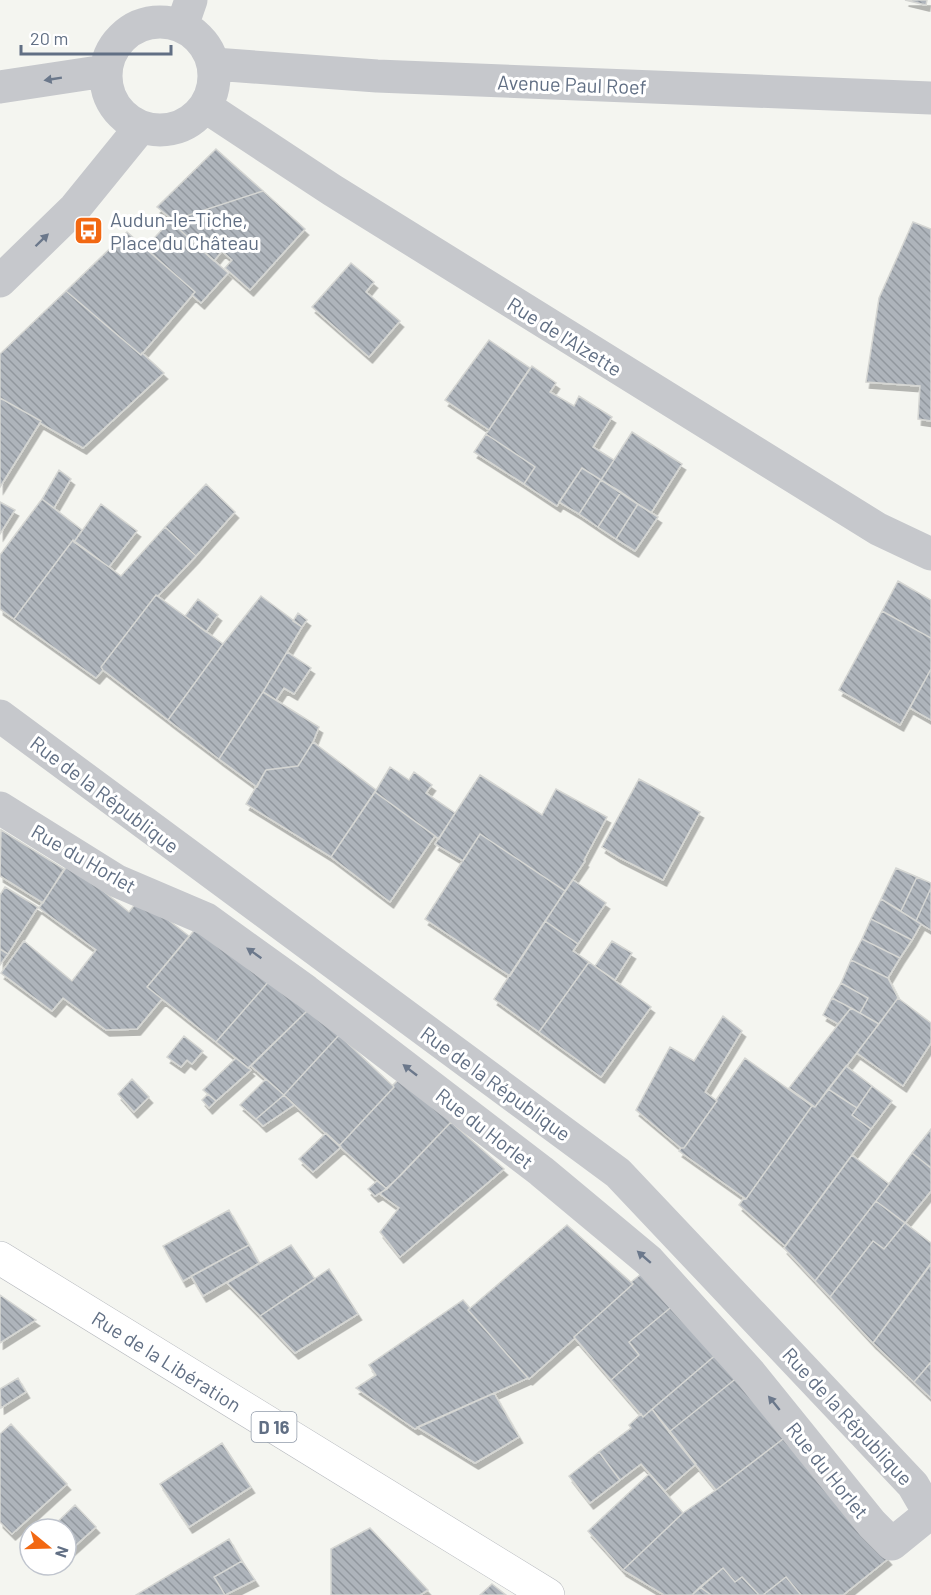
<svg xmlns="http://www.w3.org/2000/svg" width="931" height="1595" viewBox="0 0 931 1595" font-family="Barlow,sans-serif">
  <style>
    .building { fill: url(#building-back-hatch); stroke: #d5d6d3; stroke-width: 1.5; filter: url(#shadow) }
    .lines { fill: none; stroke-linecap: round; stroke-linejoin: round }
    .primary-casing { stroke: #b6b9be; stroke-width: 34 }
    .street { stroke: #c6c8cc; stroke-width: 33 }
    .primary { stroke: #fff; stroke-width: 33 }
    .oneway { fill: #6b788b }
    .labels { text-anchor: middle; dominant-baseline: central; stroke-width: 6; stroke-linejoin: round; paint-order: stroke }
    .shield { fill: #fff; stroke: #909aa9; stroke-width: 1.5 }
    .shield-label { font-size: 18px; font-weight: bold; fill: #616f84 }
    .street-label { font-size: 20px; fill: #616f84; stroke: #fff }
    .poi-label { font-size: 20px; fill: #616f84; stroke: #fff; text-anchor: start }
  </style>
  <defs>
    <pattern id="building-back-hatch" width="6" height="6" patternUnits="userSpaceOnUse" patternTransform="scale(1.5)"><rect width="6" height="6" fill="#aeb4bb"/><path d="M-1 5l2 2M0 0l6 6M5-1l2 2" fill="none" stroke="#91979e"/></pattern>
    <filter id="shadow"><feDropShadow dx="3.5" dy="6" stdDeviation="0" flood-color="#0004"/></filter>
  </defs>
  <rect width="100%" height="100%" fill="#f4f5f0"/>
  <path class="building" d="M905,0H927L926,5Z
    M216,149L263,191L174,220L172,219L157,207Z
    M263,191L305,229L250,290L225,268L232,260L222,251L214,261L170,221L172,219L174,220Z
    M170,221L228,273L201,303L192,295L195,292L145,248Z
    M913,222L931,229V421L918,419L920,386L866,382L879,298Z
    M127,232L195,292L141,355L66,291Z
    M351,263L374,282L366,292L400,321L369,357L312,307Z
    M66,291L141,355L142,353L164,373L83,448L40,423L41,421L0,398V354Z
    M489,340L530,368L489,430L445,400Z
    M532,366L556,383L550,392L574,406L579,396L612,417L593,447L614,460L601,480L582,468L557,506L524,484L535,467L486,434Z
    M0,398L41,421L0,487Z
    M632,432L682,464L651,513L601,480Z
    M486,434L535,467L524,484L474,452Z
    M582,468L601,480L579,514L559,502Z
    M59,470L71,479L54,508L42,499Z
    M601,480L621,492L598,527L579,514Z
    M206,484L235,512L196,556L165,527Z
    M621,492L638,504L616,539L598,527Z
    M42,499L82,530L74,542L73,540L14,619L0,609V555Z
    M0,502L15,510L0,534Z
    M101,504L137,531L109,567L74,542Z
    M638,504L658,517L635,551L616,539Z
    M165,527L196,556L158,596L156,595L101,667L103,670L96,678L14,619L73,540L121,576Z
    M898,581L931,600V638L882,611Z
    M156,595L223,644L168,720L103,670L101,667Z
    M261,596L302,627L263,692L219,759L168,720L223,644Z
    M198,599L218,615L206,632L185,616Z
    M882,611L931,638V669L900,725L839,690Z
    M298,613L307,620L302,627L293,621Z
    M287,652L311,668L294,694L284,688L276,700L263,692Z
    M931,669V720L910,708Z
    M263,692L319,727L313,742L298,766L266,770L257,787L219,759Z
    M313,742L376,790L331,857L246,804L266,770L298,766Z
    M390,767L409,780L414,772L432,785L426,793L455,813L439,839L375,792Z
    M480,775L542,815L556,789L607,817L584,860L585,861L565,891L480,834L463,861L435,844Z
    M639,779L700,812L663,880L618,857L602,847Z
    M375,792L435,836L390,902L331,857Z
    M1,830L64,869L43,903L0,876Z
    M480,834L565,891L510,976L425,919Z
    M69,863L129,912L140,898L189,936L147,987L162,999L137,1029L106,1030L63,998L52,1011L1,973L24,941L72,981L96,950L39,908Z
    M896,868L917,877L901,911L881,899Z
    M917,877L931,883V888L916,921L901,911Z
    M573,880L606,903L578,944L545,921Z
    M5,887L38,907L8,954L0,949V895Z
    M931,888V930L916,921Z
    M881,899L921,924L912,940L871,919Z
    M871,919L912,940L900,958L862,939Z
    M545,921L578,944L573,951L589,962L539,1032L494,999Z
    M197,927L270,980L216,1042L147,987Z
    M862,939L900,958L888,978L851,960Z
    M612,941L632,953L615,980L595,966Z
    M0,949L8,954L0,965Z
    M851,960L888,978L898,998L879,1024L860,1013L868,998L841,983Z
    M589,962L651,1007L601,1077L539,1032Z
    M270,980L308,1010L248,1068L216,1042Z
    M841,983L868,998L860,1013L832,998Z
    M832,998L851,1008L838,1024L823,1015Z
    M898,998L931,1023V1043L903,1086L857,1053Z
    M310,1008L339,1035L284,1095L251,1066Z
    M851,1008L879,1024L815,1107L789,1088Z
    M723,1016L742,1031L705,1092L717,1101L684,1148H681L636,1110L670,1047L694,1061Z
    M339,1035L394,1087L339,1146L284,1095Z
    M184,1036L203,1051L192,1064L187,1060L181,1067L167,1057Z
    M236,1058L251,1070L216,1101L203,1090Z
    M745,1058L812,1106L746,1199L679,1151L681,1148H684L717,1101L716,1100Z
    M846,1066L872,1086L857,1108L828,1089Z
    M401,1077L451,1122L387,1189L339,1146L394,1087L393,1085Z
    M132,1079L149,1097L134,1112L118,1094Z
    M266,1079L284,1095L256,1119L240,1105Z
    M872,1086L892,1101L871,1129L852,1115Z
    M828,1089L857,1108L852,1115L871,1129L785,1246L739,1205L744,1198L746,1199L812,1106L815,1107Z
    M208,1094L216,1101L209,1108L202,1100Z
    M284,1095L294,1105L263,1126L256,1119Z
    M451,1122L504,1169L400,1257L380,1232L399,1208L380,1194L401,1175Z
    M931,1129V1168L912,1153Z
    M326,1133L341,1147L313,1172L299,1159Z
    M912,1153L931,1168V1191L905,1223L876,1201Z
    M852,1155L889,1184L815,1281L784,1248Z
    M377,1181L387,1189L375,1196L368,1189Z
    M876,1201L905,1223L884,1249L873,1241L830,1297L815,1281Z
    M229,1210L249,1245L183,1281L163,1246Z
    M905,1223L931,1243V1264L873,1343L830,1297L873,1241L884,1249Z
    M567,1225L633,1284L574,1337L575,1338L529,1379L468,1310Z
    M249,1245L259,1263L203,1296L191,1276Z
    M291,1245L315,1279L260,1316L227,1283Z
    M931,1263V1362L914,1382L873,1343Z
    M329,1269L358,1314L295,1353L260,1316Z
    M645,1271L675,1304L629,1342L639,1355L611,1380L574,1337L633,1284L631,1282Z
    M0,1295L36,1320L0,1343Z
    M463,1300L470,1308L468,1310L528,1378L415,1429L356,1388L376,1375L369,1365Z
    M675,1304L718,1353L643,1417L611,1380L639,1355L629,1342Z
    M718,1353L738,1377L669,1432L652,1409Z
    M931,1362V1398L914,1382Z
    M738,1377L787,1436L716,1490L669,1432Z
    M18,1378L26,1392L1,1408L0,1389Z
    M494,1393L519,1437L475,1463L417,1427Z
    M652,1409L696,1464L665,1491L641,1464L620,1480L599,1452L631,1428L629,1425L641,1414L643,1417Z
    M11,1424L67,1484L12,1534L0,1522V1434Z
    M787,1436L888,1559L843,1595H801L786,1577L763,1595H759L742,1577L735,1582L723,1568L692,1595H664L623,1570L683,1513L716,1490Z
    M222,1443L251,1487L189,1527L160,1484Z
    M599,1452L620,1480L590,1503L569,1476Z
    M649,1474L683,1513L623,1570L588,1531Z
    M75,1505L96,1527L66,1554V1529H50Z
    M370,1528L428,1590L420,1595H331V1549Z
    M229,1539L242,1561L214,1577L225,1595H136Z
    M242,1561L255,1580L225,1595L214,1577Z
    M723,1568L735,1582L742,1577L759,1595H711L700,1587Z
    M786,1577L801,1595H763Z
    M492,1584L506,1595H480Z
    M700,1587L711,1595H692Z"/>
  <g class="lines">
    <defs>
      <path id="primary" d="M0,1258L548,1595"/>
    </defs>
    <use href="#primary" class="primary-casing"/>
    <path class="street" d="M106 76a54 54 0 1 1 108 0a54 54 0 1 1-108 0Z
      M182,26L191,0
      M214,64L377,76L931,98
      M0,87L105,71
      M206,107L332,190L878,529L931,554
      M0,281L75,208L140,128
      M0,716L618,1173L913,1485L931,1516
      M0,808L117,881L206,919L306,991L541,1171L649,1261L750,1373L872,1524L892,1544L929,1514"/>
    <use href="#primary" class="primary"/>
  </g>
  <defs><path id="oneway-solid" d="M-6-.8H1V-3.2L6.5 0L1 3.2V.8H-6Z" transform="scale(1.5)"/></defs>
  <g class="oneway">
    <use href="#oneway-solid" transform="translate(53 79) rotate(171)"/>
    <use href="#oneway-solid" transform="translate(42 240) rotate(-44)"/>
    <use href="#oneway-solid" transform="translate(254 953) rotate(-145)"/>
    <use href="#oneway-solid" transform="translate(410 1070) rotate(-142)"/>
    <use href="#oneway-solid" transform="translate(644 1257) rotate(-139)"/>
    <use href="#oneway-solid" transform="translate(774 1403) rotate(-129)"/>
  </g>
  <defs>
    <symbol id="bus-square" viewBox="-11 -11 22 22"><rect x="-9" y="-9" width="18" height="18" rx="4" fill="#f26812" stroke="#fff"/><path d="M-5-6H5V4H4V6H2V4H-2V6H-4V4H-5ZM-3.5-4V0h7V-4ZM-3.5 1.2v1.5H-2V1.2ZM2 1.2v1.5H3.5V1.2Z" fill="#fff"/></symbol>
  </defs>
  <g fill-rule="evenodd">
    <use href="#bus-square" x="72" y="214" width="33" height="33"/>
  </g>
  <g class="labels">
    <rect class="shield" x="251.5" y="1412" width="45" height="30" rx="4.5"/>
    <g class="shield-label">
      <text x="274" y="1427">D 16</text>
    </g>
    <g class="street-label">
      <text transform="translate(572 84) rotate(2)">Avenue Paul Roef</text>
      <text transform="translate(565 336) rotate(32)">Rue de l'Alzette</text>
      <text transform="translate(105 794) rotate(37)">Rue de la République</text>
      <text transform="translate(84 858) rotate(30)">Rue du Horlet</text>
      <text transform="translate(496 1083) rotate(36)">Rue de la République</text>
      <text transform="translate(485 1128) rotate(38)">Rue du Horlet</text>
      <text transform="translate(167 1361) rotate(32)">Rue de la Libération</text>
      <text transform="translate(848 1416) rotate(47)">Rue de la République</text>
      <text transform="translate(828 1470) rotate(51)">Rue du Horlet</text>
    </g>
    <g class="poi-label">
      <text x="110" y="219">Audun-le-Tiche,<tspan x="110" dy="23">Place du Château</tspan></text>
    </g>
  </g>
  <g transform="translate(48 1547) rotate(109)"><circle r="28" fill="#ffffff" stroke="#c0c5ce" stroke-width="1.5"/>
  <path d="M0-4.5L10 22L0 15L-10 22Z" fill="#f26812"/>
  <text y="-9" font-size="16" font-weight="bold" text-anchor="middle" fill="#616f84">N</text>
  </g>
  <path d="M21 45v9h150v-9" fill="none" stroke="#616f84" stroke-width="3"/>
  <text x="30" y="45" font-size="18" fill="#616f84" stroke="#ffffff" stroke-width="4.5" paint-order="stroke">20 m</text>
</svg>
